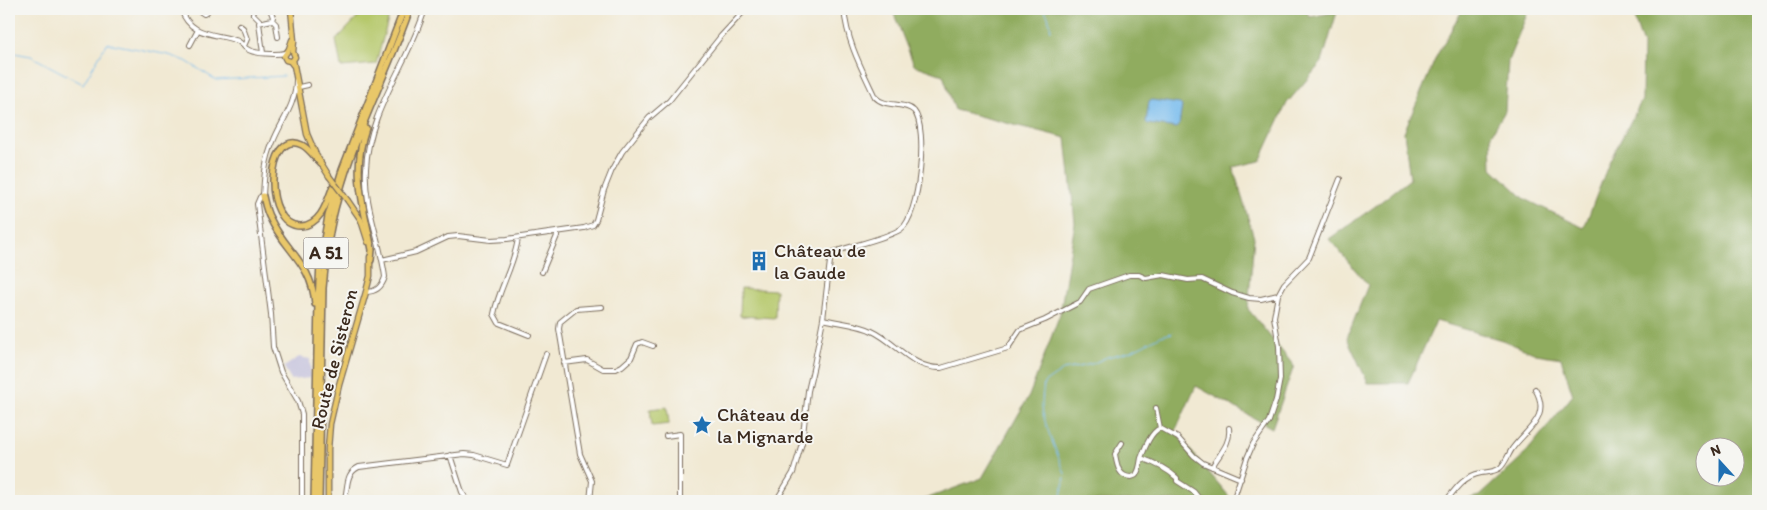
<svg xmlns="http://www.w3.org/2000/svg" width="1767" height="510" viewBox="0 0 1767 510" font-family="Itim,sans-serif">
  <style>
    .industrial { fill: #c3c0db }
    .green { fill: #b5c86b; stroke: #787944 }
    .forest { fill: #90ac5f; stroke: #666b3e; fill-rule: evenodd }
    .water { fill: #77bbed; stroke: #597286 }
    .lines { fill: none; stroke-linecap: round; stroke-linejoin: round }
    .stream { stroke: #77bbed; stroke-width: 1 }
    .minor-casing { stroke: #7b6d5d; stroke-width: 6 }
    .major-casing { stroke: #7b6d5d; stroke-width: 7 }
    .highway-casing { stroke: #7b6d5d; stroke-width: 8 }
    .minor { stroke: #fff; stroke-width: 4 }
    .major { stroke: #e9c769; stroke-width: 4.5 }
    .highway { stroke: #e9c769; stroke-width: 5 }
    .major-bridge-casing { stroke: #7b6d5d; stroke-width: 7; stroke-linecap: butt }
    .major-bridge { stroke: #e9c769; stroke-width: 4.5 }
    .labels { text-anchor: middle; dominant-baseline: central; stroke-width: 4; stroke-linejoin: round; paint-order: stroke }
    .shield { fill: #f6f6f2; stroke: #73675e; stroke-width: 1 }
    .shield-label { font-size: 18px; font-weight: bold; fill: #3b2a1e }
    .poi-label { font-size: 19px; fill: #3b2a1e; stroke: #f6f6f2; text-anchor: start }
    .street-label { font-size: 19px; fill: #3b2a1e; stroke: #f6f6f2 }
  </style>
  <rect width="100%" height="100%" fill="#f6f6f2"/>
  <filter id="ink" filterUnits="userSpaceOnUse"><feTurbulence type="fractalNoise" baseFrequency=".02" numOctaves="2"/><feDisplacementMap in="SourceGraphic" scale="10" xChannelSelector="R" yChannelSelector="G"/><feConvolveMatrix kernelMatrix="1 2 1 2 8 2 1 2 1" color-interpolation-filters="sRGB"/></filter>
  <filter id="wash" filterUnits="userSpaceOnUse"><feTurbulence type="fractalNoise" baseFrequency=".0096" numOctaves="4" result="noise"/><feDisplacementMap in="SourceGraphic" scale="20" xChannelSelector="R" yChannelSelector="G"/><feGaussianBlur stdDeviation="1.12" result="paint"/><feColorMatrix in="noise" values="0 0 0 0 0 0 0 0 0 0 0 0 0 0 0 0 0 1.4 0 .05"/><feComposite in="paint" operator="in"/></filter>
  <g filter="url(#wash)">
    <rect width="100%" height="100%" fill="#f1e9d3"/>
    <path class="industrial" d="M299,357L310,359L311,378L291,380L289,377L284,367Z"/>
    <path class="green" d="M366,9H391L376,64L341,67L336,40Z
      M741,288L776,290L775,318L740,316Z
      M667,407L669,424L652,426L650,409Z"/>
    <path class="forest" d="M892,9H1306L1309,17L1337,12L1322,62L1287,103L1260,161L1233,167L1254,238L1248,309L1294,366L1272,428L1196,386L1175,432L1233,501H920L982,478L1029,396L1060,314L1075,223L1066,138L955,110L943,75L914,65Z
      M1463,9H1529L1508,61L1505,111L1491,135L1492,168L1525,199L1584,228L1610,160L1642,100L1643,45L1631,9H1758V501H1460L1479,496L1524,455L1573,395L1561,358L1536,354L1502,340L1436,321L1408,383H1368L1347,338L1368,285L1329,239L1374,207L1410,179L1404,132L1437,55ZM1704,448H1734V478H1704Z"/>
    <path class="water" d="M1152,100L1180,104L1182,106L1179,126L1177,128L1148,124L1146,122L1149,102Z"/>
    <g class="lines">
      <path class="stream" d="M1043,9L1048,16L1051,30
        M9,52L31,56L83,84L107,43L169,55L186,61L216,80L284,76
        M1065,474C1059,456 1044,426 1042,407C1042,399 1043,391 1044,383L1063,370L1092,364L1107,357L1131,351L1161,336L1172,333
        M1060,501L1065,477"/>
    </g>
  </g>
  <g filter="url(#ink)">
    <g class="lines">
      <defs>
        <path id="minor" d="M181,9C190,36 213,33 235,40C241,41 242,46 247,49C254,54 277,55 285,53
          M200,9L201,12L204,14L207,12V9
          M270,9L273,17L272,20
          M253,14L261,22
          M272,20L276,24L278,37
          M239,25L243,28L247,39L244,46
          M190,45L198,30
          M263,53L259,23L272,20
          M296,80C296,105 281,121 273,142C265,160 264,177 263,196L260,197L257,204L271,314L273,347L281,372L298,401L302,414V501
          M299,87L308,85
          M518,238C515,264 499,288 494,314L499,323L529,335
          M382,260L416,252L448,237L458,236L491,240L507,239L584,228L593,225L596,220L604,190L612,170L622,152L649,118L669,101L721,36L746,9
          M542,272L557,236V232
          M366,292C376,292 382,287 385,277C384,268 382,260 380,251C374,225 364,196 366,169C368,110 409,63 425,9
          M823,319C838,323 858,324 872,331C896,342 912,369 941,368L1008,348L1020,330L1045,320L1080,302L1089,289L1129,275H1139L1146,278L1163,275L1188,280L1202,279L1232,293L1249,298L1261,299L1278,295
          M564,363L587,360L603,369H616L622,366L631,358L637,344L642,342L653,346
          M1156,408L1160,428
          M666,436L680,434V501
          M1122,443L1115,454C1117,464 1118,477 1131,477C1135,476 1136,476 1137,473C1140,468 1140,462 1141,458C1145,448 1150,433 1160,428L1178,438L1194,456L1203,463L1241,479
          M450,455L462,492L467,500
          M1141,458C1155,463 1166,468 1177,478V481L1194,492L1201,501
          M1212,467C1219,454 1231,444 1229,428
          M344,501C349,488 344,474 359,467L464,454L474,455L507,465L546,354
          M590,501L592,481L580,454L559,329L560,322L576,309L602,307
          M776,501L793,473L802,443L808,391L814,365L823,319L831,253C849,246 886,239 901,229C919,217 929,128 914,111C904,101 885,108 875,97C861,67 847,42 844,9
          M1233,501L1247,458L1253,444L1269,421L1276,400L1280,379L1279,346L1274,317L1278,295L1284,284L1309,258L1340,179
          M1446,501C1456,488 1464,476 1481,473C1487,472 1495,472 1500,468C1505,464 1508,455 1512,449C1526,429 1552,417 1535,389"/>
        <path id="major" d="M291,9L294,41L293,52L295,57L293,60L307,134L316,155L329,176
          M292,40L289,49L284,56L286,60L290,61L293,65
          M348,201L361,220L368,242
          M328,501V449L330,424L339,385L366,292L370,276V257"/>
        <path id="highway" d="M366,128C351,172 364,207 372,250L371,260
          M321,164C315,158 310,149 302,145C266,127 261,227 301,226C321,225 327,202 333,186
          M263,196C265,204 266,211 270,218C285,251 312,263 315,304
          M314,501L318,301L320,263L328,216L342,170L404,9
          M319,501L323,288C326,257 329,228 338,198C355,133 388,72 410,9"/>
      </defs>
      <use href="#minor" class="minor-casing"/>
      <use href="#major" class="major-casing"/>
      <use href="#highway" class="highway-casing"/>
      <use href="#minor" class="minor"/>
      <use href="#major" class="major"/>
      <use href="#highway" class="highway"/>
      <defs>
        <path id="major-bridge" d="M329,176L348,201"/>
      </defs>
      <use href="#major-bridge" class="major-bridge-casing"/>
      <use href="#major-bridge" class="major-bridge"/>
    </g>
  </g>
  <defs>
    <symbol id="building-bare" viewBox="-9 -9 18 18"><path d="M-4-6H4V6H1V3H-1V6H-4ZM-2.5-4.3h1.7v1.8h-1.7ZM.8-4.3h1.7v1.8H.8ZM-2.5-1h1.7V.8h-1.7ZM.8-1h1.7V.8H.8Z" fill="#1f6fb2" stroke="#f6f6f2" stroke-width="2.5" paint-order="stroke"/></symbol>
    <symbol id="sight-bare" viewBox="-9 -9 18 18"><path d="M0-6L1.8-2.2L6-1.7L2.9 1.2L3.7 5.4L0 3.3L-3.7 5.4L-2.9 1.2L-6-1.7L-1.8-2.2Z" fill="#1f6fb2" stroke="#f6f6f2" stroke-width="2.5" paint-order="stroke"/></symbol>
  </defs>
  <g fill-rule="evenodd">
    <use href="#building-bare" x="745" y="247" width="28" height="28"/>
    <use href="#sight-bare" x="688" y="411" width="28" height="28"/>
  </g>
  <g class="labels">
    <rect class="shield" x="303.5" y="237.5" width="45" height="31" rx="4"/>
    <g class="shield-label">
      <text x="326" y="253">A 51</text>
    </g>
    <g class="poi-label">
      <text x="774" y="250">Château de<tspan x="774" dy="22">la Gaude</tspan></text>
      <text x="717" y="414">Château de<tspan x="717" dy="22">la Mignarde</tspan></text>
    </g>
    <g class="street-label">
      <text transform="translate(334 359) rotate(-76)">Route de Sisteron</text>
    </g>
  </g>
  <rect width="1767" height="510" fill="none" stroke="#f6f6f2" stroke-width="30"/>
  <g transform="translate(1720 462) rotate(339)"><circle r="24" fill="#f6f6f2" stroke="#aba49d"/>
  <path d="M0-4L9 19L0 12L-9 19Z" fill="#1f6fb2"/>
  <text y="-8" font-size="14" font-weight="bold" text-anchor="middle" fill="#3b2a1e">N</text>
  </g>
</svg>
